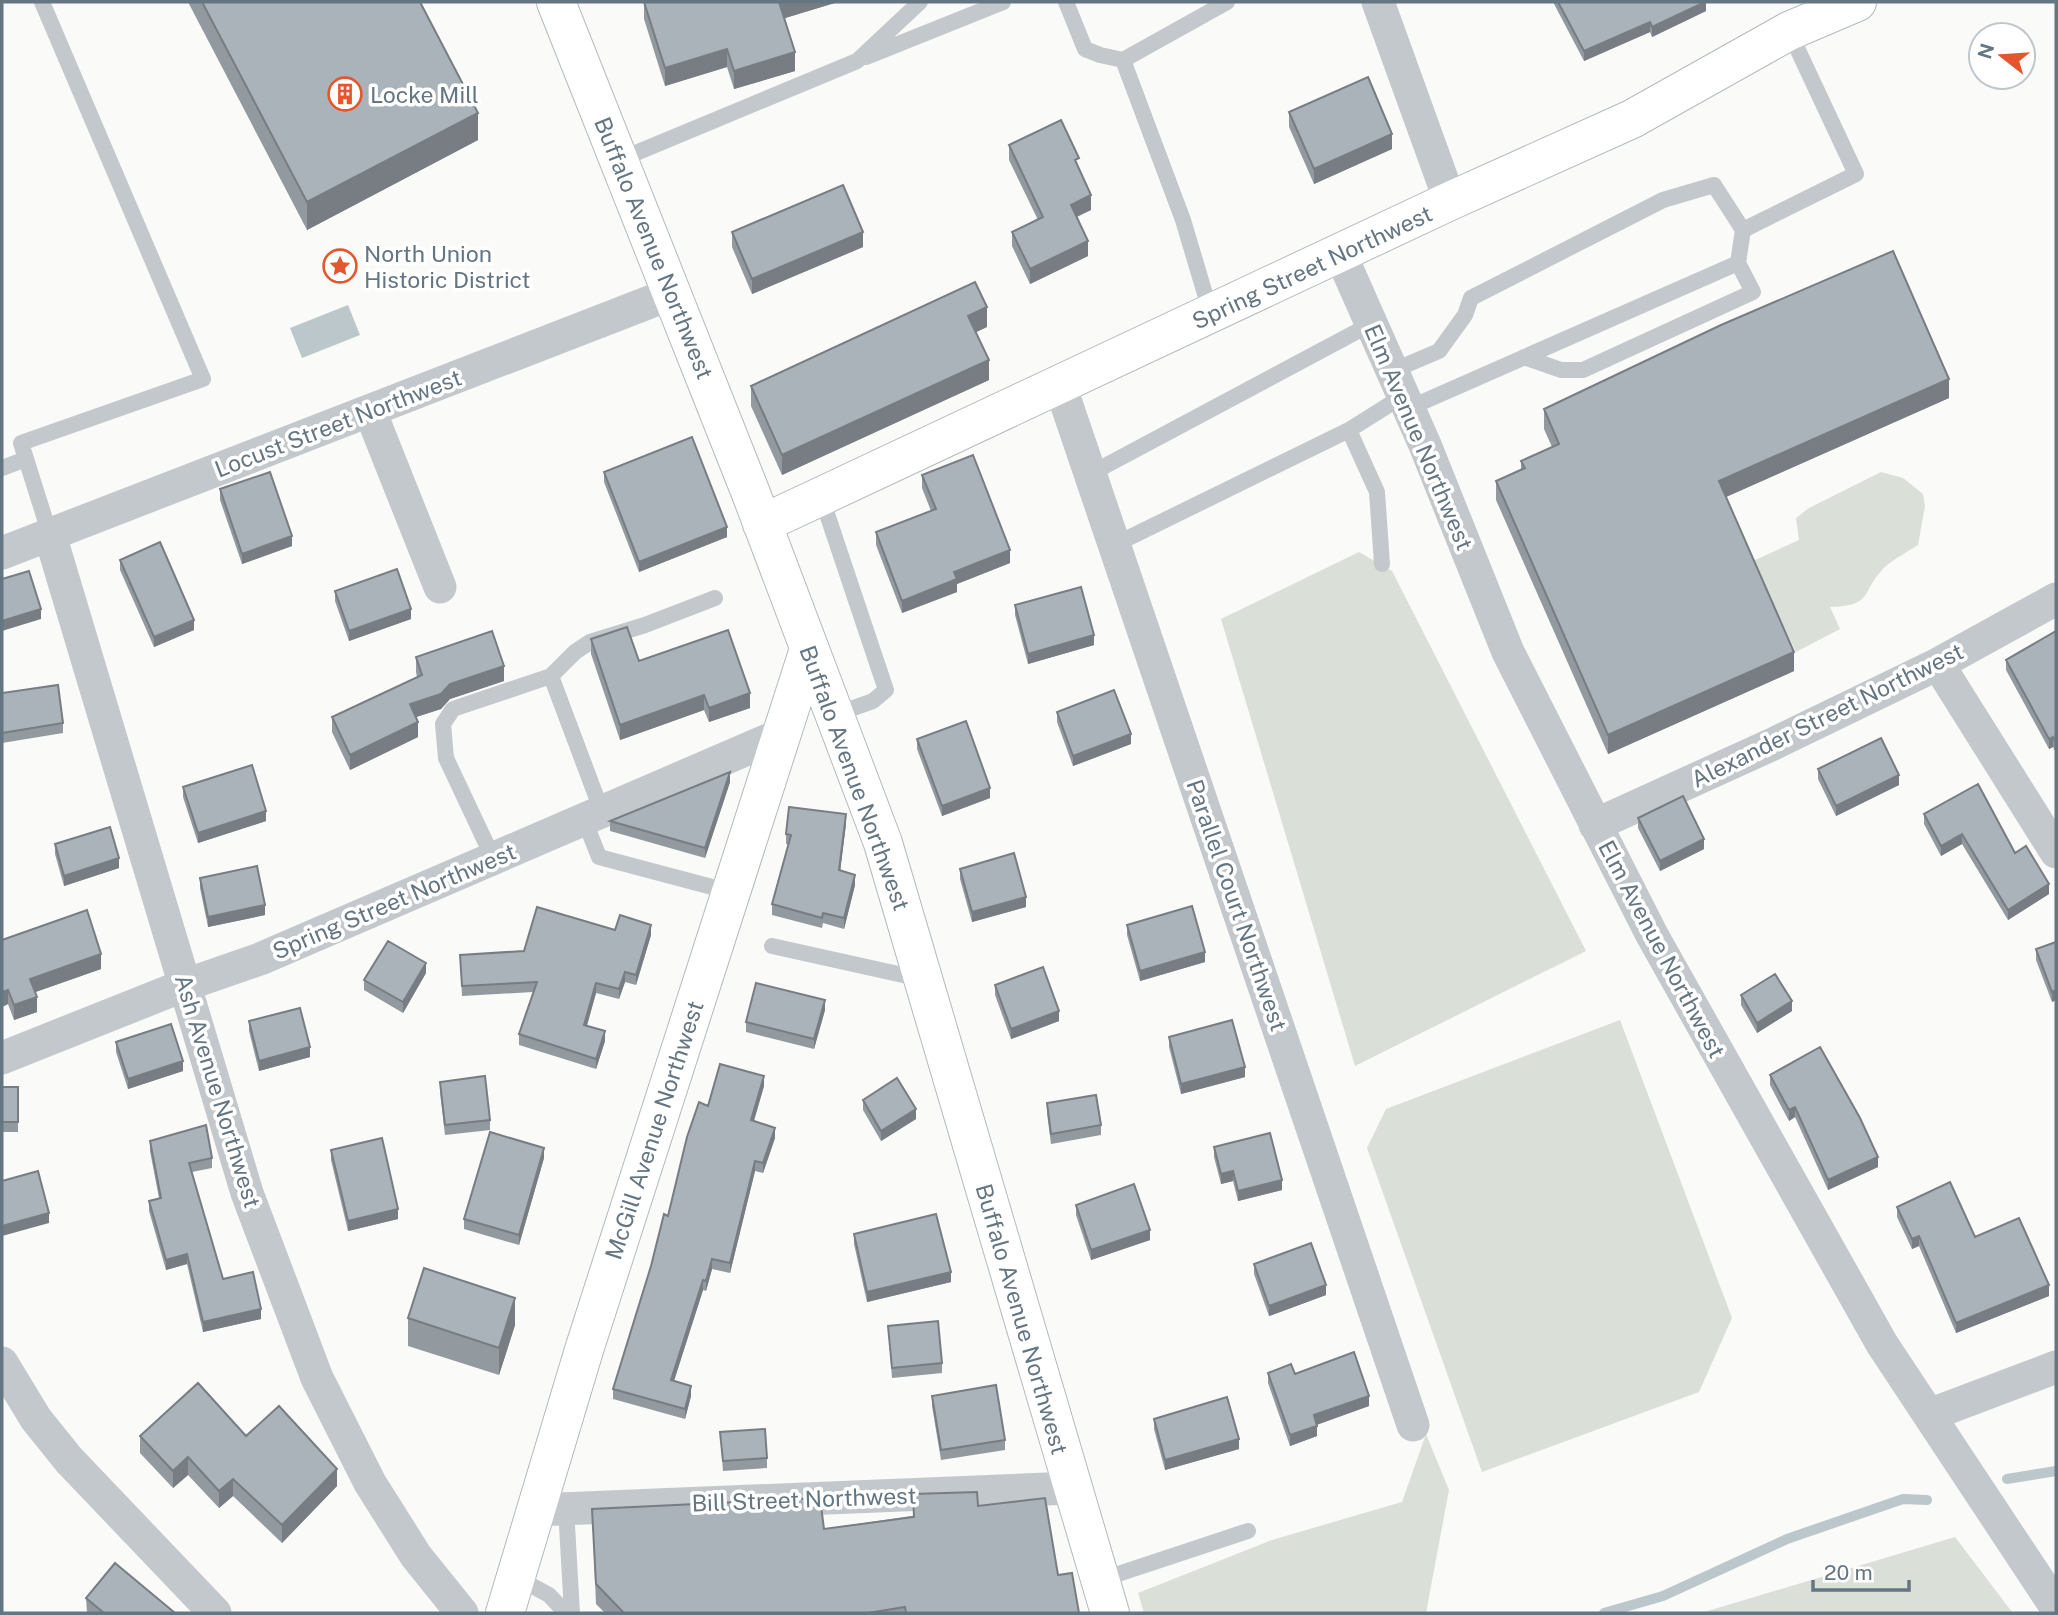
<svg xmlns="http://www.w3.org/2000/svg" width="2058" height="1615" viewBox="0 0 2058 1615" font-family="'Public Sans',sans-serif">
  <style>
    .green { fill: #dadfd7 }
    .water { fill: #bbc7cb }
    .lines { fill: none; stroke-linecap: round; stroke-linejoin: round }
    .stream { stroke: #bbc7cb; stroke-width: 10 }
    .secondary-casing { stroke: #b3babf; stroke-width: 40 }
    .lane { stroke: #c3c8cc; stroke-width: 16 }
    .street { stroke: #c3c8cc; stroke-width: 33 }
    .secondary { stroke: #fff; stroke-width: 38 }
    .wall { fill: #929a9f }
    .shaded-wall { fill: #777d82 }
    .building { fill: #aab3b9; stroke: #777d82; stroke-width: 2 }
    .labels { text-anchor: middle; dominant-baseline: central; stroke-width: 7; stroke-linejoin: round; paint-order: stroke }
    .poi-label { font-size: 23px; fill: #657683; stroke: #fff; text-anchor: start }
    .street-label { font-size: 23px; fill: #657683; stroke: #fff }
  </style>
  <rect width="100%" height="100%" fill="#fafaf8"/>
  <path class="green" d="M1881,472L1903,478L1923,494L1925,506L1918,545C1907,552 1894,559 1885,567C1860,591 1875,606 1830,607L1840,629L1796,652L1753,561L1799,540L1796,518L1809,508Z
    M1359,552L1392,571L1586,951L1355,1066L1221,619Z
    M1620,1020L1732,1318L1699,1392L1482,1472L1367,1148L1386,1109Z
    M1426,1434L1449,1490L1426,1613H1144L1138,1593L1272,1540L1402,1502Z
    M1955,1537L2012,1612L1701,1613Z"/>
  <path class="water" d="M348,305L360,335L302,358L290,328Z"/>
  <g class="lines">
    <path class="stream" d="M2007,1479L2056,1471
      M1604,1613L1663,1596L1787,1539L1903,1499L1927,1500"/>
    <defs>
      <path id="secondary" d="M556,2L750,491L883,843L1110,1613
        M762,524L1450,201L1632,119L1789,31L1857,2
        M505,1613L584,1350L809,649"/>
    </defs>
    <use href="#secondary" class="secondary-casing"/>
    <path class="lane" d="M42,2L203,379L21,443L50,535
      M1066,2L1085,49L1100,55L1123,60L1183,220L1211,314
      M866,57L1003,2
      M1123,60L1227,2
      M619,160L857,61L920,2
      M1743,230L1856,174L1789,31
      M1524,357L1561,370H1583L1753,292L1738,263
      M1392,371L1439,351L1465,315L1471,298L1663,200L1714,185L1743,230L1738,263L1409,408
      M1349,430L1377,492L1382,564
      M2,468L26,459
      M1090,474L1371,324
      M821,496L886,690L873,701L834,715
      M1114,545L1349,430L1403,396
      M551,676L602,812
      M584,819L599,857L731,892
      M493,858L446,758L443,724L453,709L551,676L575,652L590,642L645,625L715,598
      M772,946L921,979
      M566,1508L572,1613
      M516,1577L549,1595L566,1613
      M1100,1580L1248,1531"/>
    <path class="street" d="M1378,2L1450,201
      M1340,253L1425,445L1508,652L1652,935L1882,1344L2056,1607
      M1060,385L1413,1425
      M370,411L440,587
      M50,535L247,1193L317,1378L370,1483L416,1556L462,1613
      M2,553L673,293
      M1938,664L2056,852
      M1595,825L1773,744L1938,664L2056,599
      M2,1058L185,985L260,959L782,734
      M2,1363L36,1419L69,1460L215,1613
      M1929,1415L2056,1367
      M536,1510L1071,1488"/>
    <use href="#secondary" class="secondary"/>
  </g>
  <path class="wall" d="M188,2H420L478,140L307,230Z
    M644,2H838L784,18L795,71L734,89L727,67L665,86L644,19Z
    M1553,2H1706V11L1652,37L1650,32L1584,61Z
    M1289,112L1392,149L1314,184L1289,127Z
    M1009,145L1079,168L1091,210L1077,217L1088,256L1030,284L1012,246V232L1038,220L1009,160Z
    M732,232L863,247L752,294L732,247Z
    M987,327L976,332L989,380L782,475L751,406V386Z
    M1949,398L1726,497L1794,671L1608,754L1496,500V481L1521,470V461L1552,447L1544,429V409Z
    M604,472L727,537L639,572L604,482Z
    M922,475L1010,563L957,584V592L902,613L876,545V532L931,511L922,488Z
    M220,489L292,546L242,564L220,500Z
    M120,560L194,630L154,647L120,570Z
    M335,591L411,619L349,641L335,601Z
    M1015,605L1094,645L1028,664L1015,615Z
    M2056,631V753L2053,747L2049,749L2006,670V660Z
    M591,639L639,661L750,708L709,722L704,710L620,740L591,654Z
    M416,657L504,681L450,699L441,709L416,717L418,737L350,770L332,732V717L417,677L416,672Z
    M2,693L63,723V733L2,743Z
    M1057,712L1131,744L1073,766L1057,722Z
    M917,739L990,798L942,816L917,749Z
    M1818,769L1899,785L1836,816L1818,779Z
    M730,782L705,858L610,831V821Z
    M183,787L266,821L198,843L183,797Z
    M1924,814L2015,853L2049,894L2008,920L1962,844L1941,856L1924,824Z
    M1638,818L1704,849L1660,871L1638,828Z
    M846,824L840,871L855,885L844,929L823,923L822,928L772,915V904L789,845L786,844V834Z
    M55,844L119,868L64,886L55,854Z
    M960,869L1026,907L972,922L960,879Z
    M200,878L265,915L208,927L200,888Z
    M1127,925L1205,962L1140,981L1127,935Z
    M615,930L651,935L636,985L625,982L619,999L596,993L587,1026L605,1041L596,1069L519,1045V1034L533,992L462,996L460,955L524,951Z
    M2,940L101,969L35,992L37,1012L14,1020L8,1004L2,1007Z
    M2056,942V1000L2052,1002L2036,960V949Z
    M426,973L403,1013L364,990V980Z
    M995,985L1059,1021L1011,1039L995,995Z
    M1741,995L1792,1011L1757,1033L1741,1005Z
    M825,1010L814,1049L746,1032V1022Z
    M249,1021L310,1057L259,1071L249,1031Z
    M1169,1037L1245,1077L1181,1094L1169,1047Z
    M116,1042L183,1071L128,1089L116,1052Z
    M1770,1075L1878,1167L1828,1190L1795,1117L1789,1121L1770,1085Z
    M440,1082L490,1120V1130L445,1135L440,1092Z
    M764,1086L754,1121L775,1138L763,1173L755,1171L730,1273L712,1269L706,1291L703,1290L674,1381L691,1396L685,1419L613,1399V1389L668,1216L708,1106Z
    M2,1087H18V1132H2Z
    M863,1100L916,1119L881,1141L863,1110Z
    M1047,1103L1101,1125V1135L1051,1144L1047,1113Z
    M150,1141L212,1158V1168L192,1172L223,1279L261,1319L203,1332L187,1264L166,1270L149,1211V1201L159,1198L150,1151Z
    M1214,1147L1282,1190L1238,1201L1233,1181L1221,1184L1214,1157Z
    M331,1150L398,1219L348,1231L331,1160Z
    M544,1158L519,1245L464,1229V1219Z
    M1076,1205L1150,1240L1091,1260L1076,1215Z
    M1897,1207L1975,1237L2049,1296L1956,1333L1919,1246L1912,1249L1897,1217Z
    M854,1234L951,1282L867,1302L854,1244Z
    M1254,1264L1326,1295L1269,1316L1254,1274Z
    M408,1318L515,1325L499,1375L408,1346Z
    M888,1326L942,1363V1373L892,1378Z
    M1268,1373L1295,1374L1369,1406L1317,1424V1436L1290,1446L1268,1383Z
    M932,1396L1005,1440V1450L941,1460L932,1406Z
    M1154,1419L1239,1449L1165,1470L1154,1429Z
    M720,1432L767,1458V1468L723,1471Z
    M140,1436H246L337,1486L282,1543L233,1496L219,1508L188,1475L173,1488L140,1453Z
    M978,1506L1058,1575L1079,1613H605L596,1604L592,1509L824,1529Z
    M86,1598L175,1613H87Z"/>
  <path class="shaded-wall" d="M779,2H838L779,20Z
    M1706,2V11L1652,37V27Z
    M1650,22V32L1584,61V51Z
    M727,49V67L665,86V68Z
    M795,52V71L734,89V71Z
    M478,113V140L307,230V202Z
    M1392,134V149L1314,184V169Z
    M1091,195V210L1071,219V205Z
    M863,232V247L752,294V279Z
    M1088,241V256L1030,284V269Z
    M987,307V327L968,336V316Z
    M989,360V380L782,475V455Z
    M1949,379V398L1719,500V481Z
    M727,527V537L639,572V562Z
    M292,536V546L242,564V554Z
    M1010,550V563L957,584V592L902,613V601L954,572Z
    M41,609V619L2,631V621Z
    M411,609V619L349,641V631Z
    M194,620V630L154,647V637Z
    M1094,635V645L1028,664V654Z
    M1794,652V671L1608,754V735Z
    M504,666V681L450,699L441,709L410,719V704L450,684Z
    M750,693V708L709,722V708Z
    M704,695V710L620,740V725Z
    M418,722V737L350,770V755Z
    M1131,734V744L1073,766V756Z
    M2053,737V747L2049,749V739Z
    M730,772V782L705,858V848Z
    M1899,775V785L1836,816V806Z
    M990,788V798L942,816V806Z
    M266,811V821L198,843V833Z
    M846,814V824L839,880V870Z
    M1962,834V844L1941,856V846Z
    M1704,839V849L1660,871V861Z
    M119,858V868L64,886V876Z
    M855,875V885L844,929V918Z
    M2049,884V894L2008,920V910Z
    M1026,897V907L972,922V912Z
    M265,905V915L208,927V917Z
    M651,925V935L636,985V975Z
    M1205,952V962L1140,981V971Z
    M101,954V969L30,994V979Z
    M426,963V973L403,1013V1002Z
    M625,972V982L619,999V989Z
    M596,983V993L584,1035V1025Z
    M8,990V1004L2,1007V992Z
    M2056,990V1000L2052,1002V992Z
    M37,997V1012L14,1020V1005Z
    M825,1000V1010L814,1049V1039Z
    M1792,1001V1011L1757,1033V1023Z
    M1059,1011V1021L1011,1039V1029Z
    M605,1031V1041L596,1069V1059Z
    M310,1047V1057L259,1071V1061Z
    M183,1061V1071L128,1089V1079Z
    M1245,1067V1077L1181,1094V1084Z
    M764,1076V1086L751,1130V1120Z
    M1795,1107V1117L1789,1121V1110Z
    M916,1109V1119L881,1141V1131Z
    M775,1128V1138L763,1173V1163Z
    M544,1148V1158L519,1245V1235Z
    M1878,1157V1167L1828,1190V1180Z
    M755,1161V1171L730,1273V1263Z
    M1233,1171V1181L1221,1184V1174Z
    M1282,1180V1190L1238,1201V1191Z
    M398,1209V1219L348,1231V1221Z
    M49,1213V1223L2,1236V1226Z
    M1150,1230V1240L1091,1260V1250Z
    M1919,1236V1246L1912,1249V1239Z
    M187,1254V1264L166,1270V1260Z
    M712,1259V1269L706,1291V1281Z
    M951,1272V1282L867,1302V1292Z
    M703,1280V1290L671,1390V1380Z
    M1326,1285V1295L1269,1316V1306Z
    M2049,1285V1296L1956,1333V1323Z
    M515,1298V1325L499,1375V1348Z
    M261,1309V1319L203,1332V1322Z
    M691,1386V1396L685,1419V1409Z
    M1369,1396V1406L1314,1426V1415Z
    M1317,1426V1436L1290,1446V1435Z
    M1239,1439V1449L1165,1470V1460Z
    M188,1457V1475L173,1488V1471Z
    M337,1469V1486L282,1543V1525Z
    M233,1479V1496L219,1508V1491Z"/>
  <path class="building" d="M202,2H420L478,113L307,202Z
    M644,2H779L795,52L734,71L727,49L665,68Z
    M1558,2H1705L1652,27L1650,22L1584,51Z
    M1368,77L1392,134L1314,169L1289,112Z
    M1061,120L1079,158L1075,160L1091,195L1071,205L1088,241L1030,269L1012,232L1043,217L1009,145Z
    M843,185L863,232L752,279L732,232Z
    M1893,251L1949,379L1719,481L1794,652L1608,735L1496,481L1525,468L1521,461L1559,444L1544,409L1721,325Z
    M975,282L987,307L968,316L989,360L782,455L751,386Z
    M692,437L727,527L639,562L604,472Z
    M973,455L1010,550L954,572L957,579L902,601L876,532L936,509L922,475Z
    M270,472L292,536L242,554L220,489Z
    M160,542L194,620L154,637L120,560Z
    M397,569L411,609L349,631L335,591Z
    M29,571L41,609L2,621V579Z
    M1081,587L1094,635L1028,654L1015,605Z
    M627,627L639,661L728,630L750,693L709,708L704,695L620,725L591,639Z
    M492,631L504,666L450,684L441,694L410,704L418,722L350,755L332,717L422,675L416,657Z
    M2056,631V743L2053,737L2049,739L2006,660Z
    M58,685L63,723L2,733V693Z
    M1114,690L1131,734L1073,756L1057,712Z
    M966,721L990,788L942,806L917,739Z
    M1881,738L1899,775L1836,806L1818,769Z
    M252,765L266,811L198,833L183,787Z
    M730,772L705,848L610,821Z
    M1978,784L2015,853L2026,846L2049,884L2008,910L1962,834L1941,846L1924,814Z
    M1683,796L1704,839L1660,861L1638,818Z
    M789,807L846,814L839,870L855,875L844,918L823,913L822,918L772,904L791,835L786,834Z
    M110,827L119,858L64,876L55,844Z
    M1014,853L1026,897L972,912L960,869Z
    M257,866L265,905L208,917L200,878Z
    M1192,906L1205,952L1140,971L1127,925Z
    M537,907L615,930L620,915L651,925L636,975L625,972L619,989L596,983L584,1025L605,1031L596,1059L519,1034L537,982L462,986L460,955L524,951Z
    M87,910L101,954L30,979L37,997L14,1005L8,990L2,992V940Z
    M388,941L426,963L403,1002L364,980Z
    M2056,942V990L2052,992L2036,949Z
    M1043,967L1059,1011L1011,1029L995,985Z
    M1775,974L1792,1001L1757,1023L1741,995Z
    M756,983L825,1000L814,1039L746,1022Z
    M300,1008L310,1047L259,1061L249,1021Z
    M1232,1020L1245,1067L1181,1084L1169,1037Z
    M171,1024L183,1061L128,1079L116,1042Z
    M1820,1047L1860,1118L1878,1157L1828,1180L1795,1107L1789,1110L1770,1075Z
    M720,1064L764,1076L751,1120L775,1128L763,1163L755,1161L730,1263L712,1259L706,1281L703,1280L671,1380L691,1386L685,1409L613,1389L651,1266L664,1214L668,1216L687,1137L699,1102L708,1106Z
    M485,1076L490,1120L445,1125L440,1082Z
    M897,1078L916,1109L881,1131L863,1100Z
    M2,1087H18V1122H2Z
    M1096,1095L1101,1125L1051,1134L1047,1103Z
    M206,1125L212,1158L189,1163L223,1279L253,1272L261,1309L203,1322L187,1254L166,1260L149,1201L161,1198L150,1141Z
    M490,1132L544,1148L519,1235L464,1219Z
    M1270,1133L1282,1180L1238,1191L1233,1171L1221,1174L1214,1147Z
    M382,1138L398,1209L348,1221L331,1150Z
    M38,1171L49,1213L2,1226V1181Z
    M1950,1182L1975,1237L2019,1218L2049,1285L1956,1323L1919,1236L1912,1239L1897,1207Z
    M1134,1184L1150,1230L1091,1250L1076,1205Z
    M936,1214L951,1272L867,1292L854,1234Z
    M1311,1243L1326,1285L1269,1306L1254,1264Z
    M424,1268L515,1298L499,1348L408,1318Z
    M938,1321L942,1363L892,1368L888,1326Z
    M1354,1352L1369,1396L1314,1415L1317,1426L1290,1435L1268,1373L1291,1364L1295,1374Z
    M198,1383L246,1436L279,1406L337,1469L282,1525L233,1479L219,1491L188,1457L173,1471L140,1436Z
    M996,1385L1005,1440L941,1450L932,1396Z
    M1227,1397L1239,1439L1165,1460L1154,1419Z
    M765,1429L767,1458L723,1461L720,1432Z
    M977,1492L978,1506L1045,1498L1058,1575L1072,1573L1079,1613H906L905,1607L868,1613H624L596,1584L592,1509L820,1498L824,1529L914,1517L913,1494Z
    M115,1563L175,1613H104L86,1598Z"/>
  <defs>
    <symbol id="building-ring" viewBox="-11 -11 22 22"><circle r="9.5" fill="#fff" stroke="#e4572e" stroke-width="1.5"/><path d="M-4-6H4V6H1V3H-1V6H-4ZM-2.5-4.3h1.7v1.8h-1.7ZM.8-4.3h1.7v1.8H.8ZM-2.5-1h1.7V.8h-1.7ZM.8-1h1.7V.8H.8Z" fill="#e4572e"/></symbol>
    <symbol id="sight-ring" viewBox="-11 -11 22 22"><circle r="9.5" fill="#fff" stroke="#e4572e" stroke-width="1.5"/><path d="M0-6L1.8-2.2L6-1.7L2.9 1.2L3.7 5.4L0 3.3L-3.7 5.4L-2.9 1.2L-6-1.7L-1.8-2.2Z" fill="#e4572e"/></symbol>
  </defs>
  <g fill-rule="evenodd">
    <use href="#building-ring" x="326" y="75" width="38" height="38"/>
    <use href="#sight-ring" x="321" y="247" width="38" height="38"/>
  </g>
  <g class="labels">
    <g class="poi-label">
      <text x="370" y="94">Locke Mill</text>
      <text x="364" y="253">North Union<tspan x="364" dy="26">Historic District</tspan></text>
    </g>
    <g class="street-label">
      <text transform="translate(654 248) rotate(68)">Buffalo Avenue Northwest</text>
      <text transform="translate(1312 267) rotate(-25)">Spring Street Northwest</text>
      <text transform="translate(338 423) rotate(-21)">Locust Street Northwest</text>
      <text transform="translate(1419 437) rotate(67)">Elm Avenue Northwest</text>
      <text transform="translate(1827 715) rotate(-26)">Alexander Street Northwest</text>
      <text transform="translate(855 778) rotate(70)">Buffalo Avenue Northwest</text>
      <text transform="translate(394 901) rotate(-23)">Spring Street Northwest</text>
      <text transform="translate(1237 905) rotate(71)">Parallel Court Northwest</text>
      <text transform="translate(1662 949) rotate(62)">Elm Avenue Northwest</text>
      <text transform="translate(218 1091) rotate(73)">Ash Avenue Northwest</text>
      <text transform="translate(654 1130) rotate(-72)">McGill Avenue Northwest</text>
      <text transform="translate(1022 1319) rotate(74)">Buffalo Avenue Northwest</text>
      <text transform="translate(804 1499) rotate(-2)">Bill Street Northwest</text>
    </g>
  </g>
  <rect width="2058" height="1615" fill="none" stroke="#657683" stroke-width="7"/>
  <g transform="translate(2002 56) rotate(287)"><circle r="33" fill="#ffffff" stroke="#c1c8cd" stroke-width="2"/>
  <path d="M0-5L12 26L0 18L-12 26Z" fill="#e4572e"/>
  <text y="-10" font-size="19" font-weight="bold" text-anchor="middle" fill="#657683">N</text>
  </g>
  <path d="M1813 1580v10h96v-10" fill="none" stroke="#657683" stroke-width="3.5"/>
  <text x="1824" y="1580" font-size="21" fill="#657683" stroke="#ffffff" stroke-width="5" paint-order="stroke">20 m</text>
</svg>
